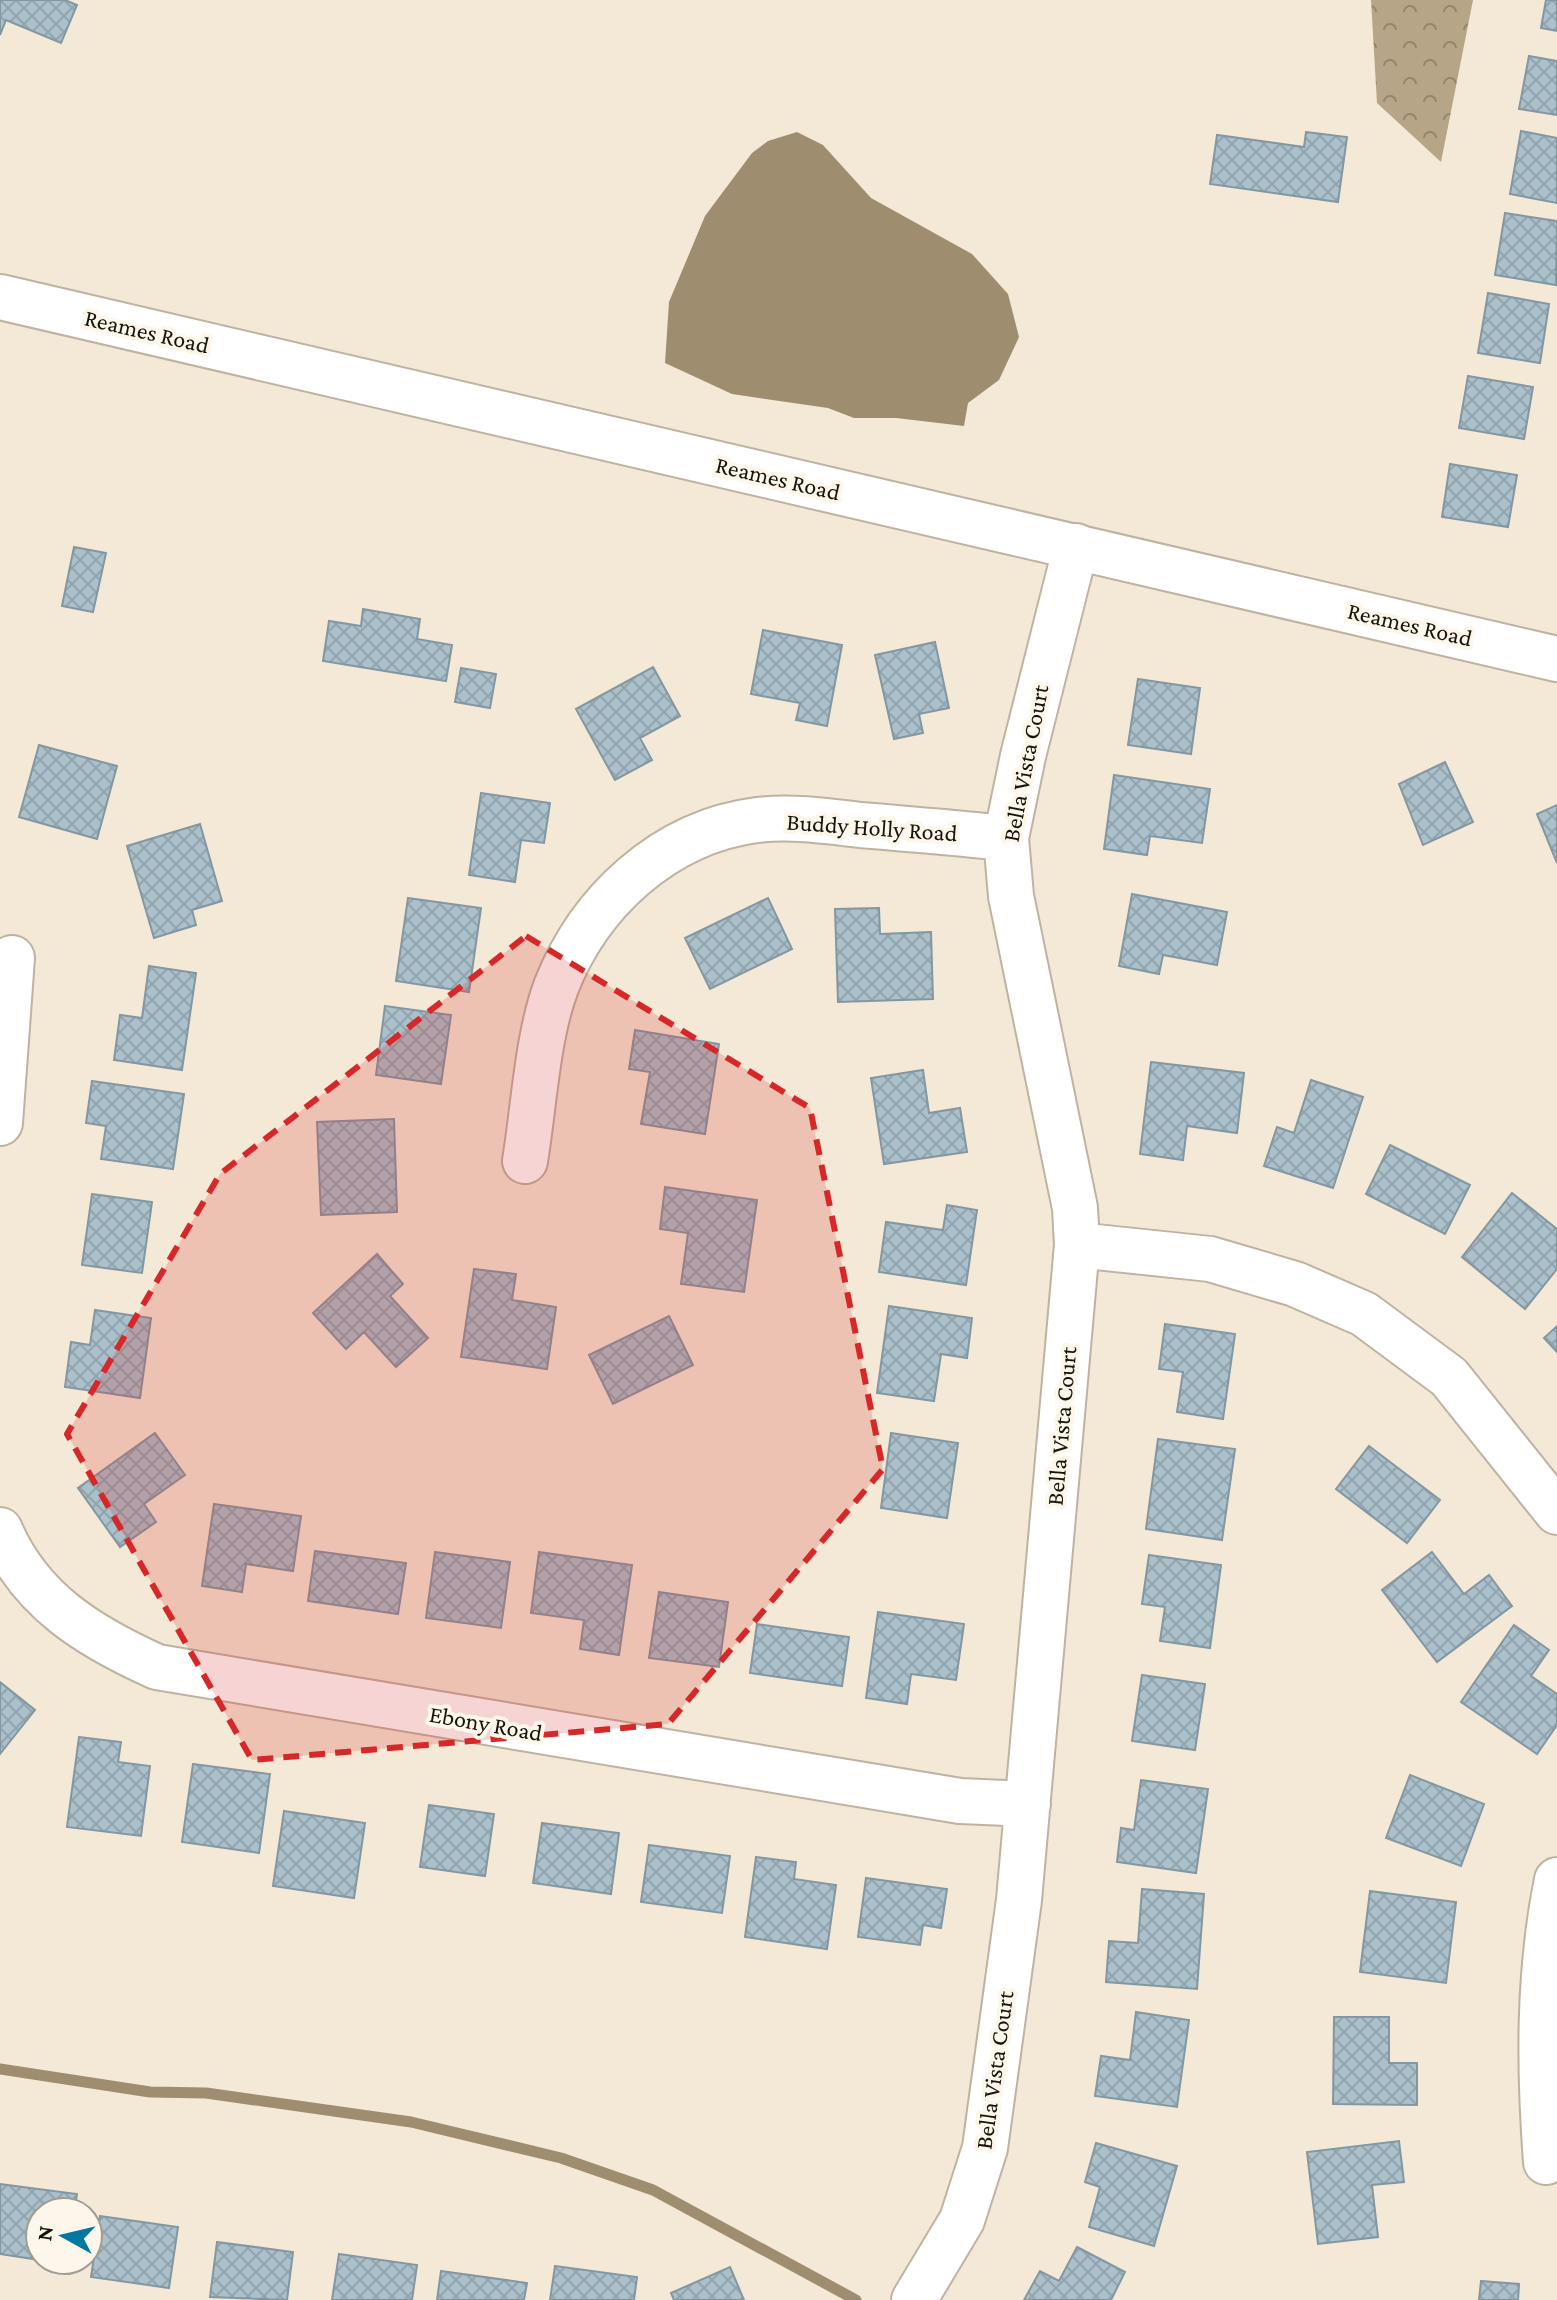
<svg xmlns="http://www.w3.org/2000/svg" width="1557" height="2300" viewBox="0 0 1557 2300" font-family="'Crimson Pro',serif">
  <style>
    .forest { fill: url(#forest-crowns) }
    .water { fill: #9f8d70 }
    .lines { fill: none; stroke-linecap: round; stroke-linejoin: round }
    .stream { stroke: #9f8d70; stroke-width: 11 }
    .building { fill: url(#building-cross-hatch); stroke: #8397a2; stroke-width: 2 }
    .minor-casing { stroke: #beb3a1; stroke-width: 48 }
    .major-casing { stroke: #beb3a1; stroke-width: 48 }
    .minor { stroke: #fff; stroke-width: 44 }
    .major { stroke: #fff; stroke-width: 44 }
    .marked { fill: #d62828; fill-opacity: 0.2; stroke: #d62828; stroke-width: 6; stroke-dasharray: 16 10; stroke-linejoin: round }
    .labels { text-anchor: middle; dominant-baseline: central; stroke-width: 8; stroke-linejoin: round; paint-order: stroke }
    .street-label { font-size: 24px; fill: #18140d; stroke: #fdf6eb }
  </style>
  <defs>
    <pattern id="forest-crowns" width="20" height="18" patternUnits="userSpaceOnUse" patternTransform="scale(2)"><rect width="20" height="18" fill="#b7a587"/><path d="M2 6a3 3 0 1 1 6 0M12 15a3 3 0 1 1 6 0" fill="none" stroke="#94856d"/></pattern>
    <pattern id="building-cross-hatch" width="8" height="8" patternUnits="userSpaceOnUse" patternTransform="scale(2)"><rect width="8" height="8" fill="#aac0cb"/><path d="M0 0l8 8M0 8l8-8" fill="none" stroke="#92a4ad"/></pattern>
  </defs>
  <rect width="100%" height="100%" fill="#f4e9d6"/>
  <path class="forest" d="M1371,0H1473L1441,162L1377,103Z"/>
  <path class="water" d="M797,132L823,145L871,198L972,254L1008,294L1019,337L999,380L968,403L964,426L896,418H854L828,408L732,394L665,363L669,302L705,216L752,153L768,141Z"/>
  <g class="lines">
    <path class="stream" d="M0,2069L150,2092L206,2093L411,2122L561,2158L653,2190L856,2300"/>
  </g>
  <path class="building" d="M0,0H65L77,5L61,43L6,20L0,35Z
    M1546,0H1557V31L1541,28Z
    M1529,56L1557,61V115L1519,109Z
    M1521,131L1557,138V203L1510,194Z
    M1306,132L1347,137L1338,202L1210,184L1217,135L1304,147Z
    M1505,213L1557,221L1556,285L1495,275Z
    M1488,293L1549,304L1540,363L1478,353Z
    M1468,376L1533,387L1524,439L1459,428Z
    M1450,464L1517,475L1508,527L1442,517Z
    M74,547L106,553L93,612L62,606Z
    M363,609L420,619L417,639L452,645L446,681L323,661L329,621L361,626Z
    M763,630L842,645L827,726L796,720L800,703L751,694Z
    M935,642L949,708L919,714L923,733L894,739L875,655Z
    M653,667L680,716L640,738L652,760L615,780L576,709Z
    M461,668L496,674L490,708L455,702Z
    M1138,679L1200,688L1191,754L1128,745Z
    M39,745L117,766L97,839L19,817Z
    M1445,762L1473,822L1423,845L1399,784Z
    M1114,775L1210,789L1202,843L1150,836L1147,855L1104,849Z
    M481,793L550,803L544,843L521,840L515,882L469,875Z
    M1557,805V863L1537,814Z
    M200,824L222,901L192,910L196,925L154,938L127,846Z
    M1132,894L1227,912L1217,965L1163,955L1159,974L1119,966Z
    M408,898L481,908L469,992L396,981Z
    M768,898L792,949L710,989L685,938Z
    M879,908L880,934L931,932L933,999L838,1002L835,909Z
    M149,966L196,973L182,1070L114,1060L120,1015L142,1018Z
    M385,1006L451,1015L441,1084L376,1075Z
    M635,1030L719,1044L705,1134L641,1124L650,1072L629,1069Z
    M1151,1062L1244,1073L1237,1133L1187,1126L1183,1160L1140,1154Z
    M923,1070L929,1113L960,1108L967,1152L884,1164L871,1078Z
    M1311,1080L1363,1097L1333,1188L1264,1166L1277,1127L1294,1133Z
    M92,1081L184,1094L173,1169L101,1159L106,1126L86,1123Z
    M394,1119L397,1212L321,1215L317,1122Z
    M1390,1145L1470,1185L1445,1234L1366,1194Z
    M665,1187L757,1200L744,1292L681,1284L688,1233L660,1229Z
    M1512,1193L1557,1229V1269L1525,1309L1462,1257Z
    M92,1194L152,1202L142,1273L82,1265Z
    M947,1205L977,1210L966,1285L879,1272L886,1222L943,1230Z
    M377,1254L403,1284L390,1296L428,1338L396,1367L364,1332L346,1349L313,1313Z
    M474,1269L516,1274L512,1300L556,1307L547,1369L461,1357Z
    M889,1306L972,1318L967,1358L941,1354L934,1401L877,1393Z
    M95,1310L151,1318L140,1398L65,1387L71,1342L90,1345Z
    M669,1316L693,1365L613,1404L589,1355Z
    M1165,1324L1235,1334L1223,1419L1177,1412L1183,1372L1159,1369Z
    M1557,1326V1352L1544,1338Z
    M155,1433L185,1475L144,1504L156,1522L120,1547L78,1488Z
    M891,1433L958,1443L947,1518L881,1508Z
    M1158,1439L1235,1449L1222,1540L1146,1529Z
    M1369,1446L1440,1500L1407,1543L1336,1489Z
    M214,1504L301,1516L293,1571L246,1564L242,1592L202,1586Z
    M315,1551L406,1563L398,1614L308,1601Z
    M435,1552L510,1562L501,1628L426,1618Z
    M539,1552L632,1565L619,1655L580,1649L584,1620L531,1613Z
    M1432,1552L1464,1594L1489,1575L1512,1606L1437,1662L1382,1590Z
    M1149,1555L1221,1565L1210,1648L1160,1641L1165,1607L1142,1604Z
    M659,1592L728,1602L719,1667L649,1658Z
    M878,1612L964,1624L956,1680L911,1674L907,1704L866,1698Z
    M757,1624L849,1637L842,1686L750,1673Z
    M1514,1625L1549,1650L1531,1676L1557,1694V1725L1537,1754L1461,1702Z
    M1142,1675L1205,1684L1195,1750L1132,1741Z
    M0,1682L35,1710L0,1754Z
    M79,1737L121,1742L118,1762L150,1766L141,1836L67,1827Z
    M193,1764L270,1774L259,1853L182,1842Z
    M1410,1775L1484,1804L1461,1866L1386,1838Z
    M1141,1780L1208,1789L1196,1873L1117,1862L1121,1828L1134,1830Z
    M429,1805L494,1814L485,1876L420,1867Z
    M284,1811L365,1823L354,1898L273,1886Z
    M542,1823L619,1833L611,1894L533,1883Z
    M649,1845L730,1856L722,1913L641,1902Z
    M756,1857L796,1862L794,1879L836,1885L827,1949L745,1937Z
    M866,1878L947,1889L941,1928L923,1925L920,1945L858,1937Z
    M1142,1889L1204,1894L1197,1989L1106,1982L1109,1941L1138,1943Z
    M1370,1891L1456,1902L1446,1983L1360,1972Z
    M1136,2012L1189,2020L1177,2107L1095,2096L1101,2056L1130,2060Z
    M1334,2017H1389V2063H1417V2105L1333,2104Z
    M1399,2141L1404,2182L1372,2185L1378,2237L1318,2244L1307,2152Z
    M1096,2143L1177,2166L1154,2246L1089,2227L1100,2187L1085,2182Z
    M0,2184L77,2194L74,2212H40V2260L0,2254Z
    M100,2216L178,2227L169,2288L91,2277Z
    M217,2242L293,2252L287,2300L210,2297Z
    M1077,2247L1125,2272L1111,2300H1024L1040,2271L1059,2281Z
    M339,2254L417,2265L412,2300H332Z
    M555,2266L637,2277L634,2300H550Z
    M730,2267L744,2300H674L671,2293Z
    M441,2271L527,2283L524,2300H437Z
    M1481,2281L1519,2284L1518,2300H1479Z"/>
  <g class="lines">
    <defs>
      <path id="minor" d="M0,1123L12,958
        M525,1161C534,1107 537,1038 556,987C589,902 664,832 757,820C791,816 827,821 860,825C909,829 957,833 1006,838
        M1077,1245L1210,1259L1295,1284L1364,1314L1449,1377L1557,1512
        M0,1530C30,1601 90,1637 157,1667L960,1801L1028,1804
        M1546,2162C1539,2068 1538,1973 1557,1880
        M914,2300L962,2220L985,2148L1019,1900L1077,1245L1075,1208L1011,896L1006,838L1023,756L1076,546"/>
      <path id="major" d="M0,297L1557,659"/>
    </defs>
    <use href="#minor" class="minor-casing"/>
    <use href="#major" class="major-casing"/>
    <use href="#minor" class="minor"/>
    <use href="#major" class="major"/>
  </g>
  <path class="marked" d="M526,936L810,1108L883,1469L668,1724L252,1760L67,1434L220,1174Z"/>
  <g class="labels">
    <g class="street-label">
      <text transform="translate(147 331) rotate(13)">Reames Road</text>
      <text transform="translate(778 478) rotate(13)">Reames Road</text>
      <text transform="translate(1410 624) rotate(13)">Reames Road</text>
      <text transform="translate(1025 763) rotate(-79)">Bella Vista Court</text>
      <text transform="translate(872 827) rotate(4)">Buddy Holly Road</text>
      <text transform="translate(1061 1426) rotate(-85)">Bella Vista Court</text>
      <text transform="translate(486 1723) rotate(10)">Ebony Road</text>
      <text transform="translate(994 2070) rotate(-82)">Bella Vista Court</text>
    </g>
  </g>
  <g transform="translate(64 2236) rotate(278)"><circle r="38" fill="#fdf6eb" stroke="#a19c92" stroke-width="2"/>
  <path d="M0-6L14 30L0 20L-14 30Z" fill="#0079a0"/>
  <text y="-12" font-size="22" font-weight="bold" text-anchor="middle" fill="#18140d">N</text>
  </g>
</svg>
